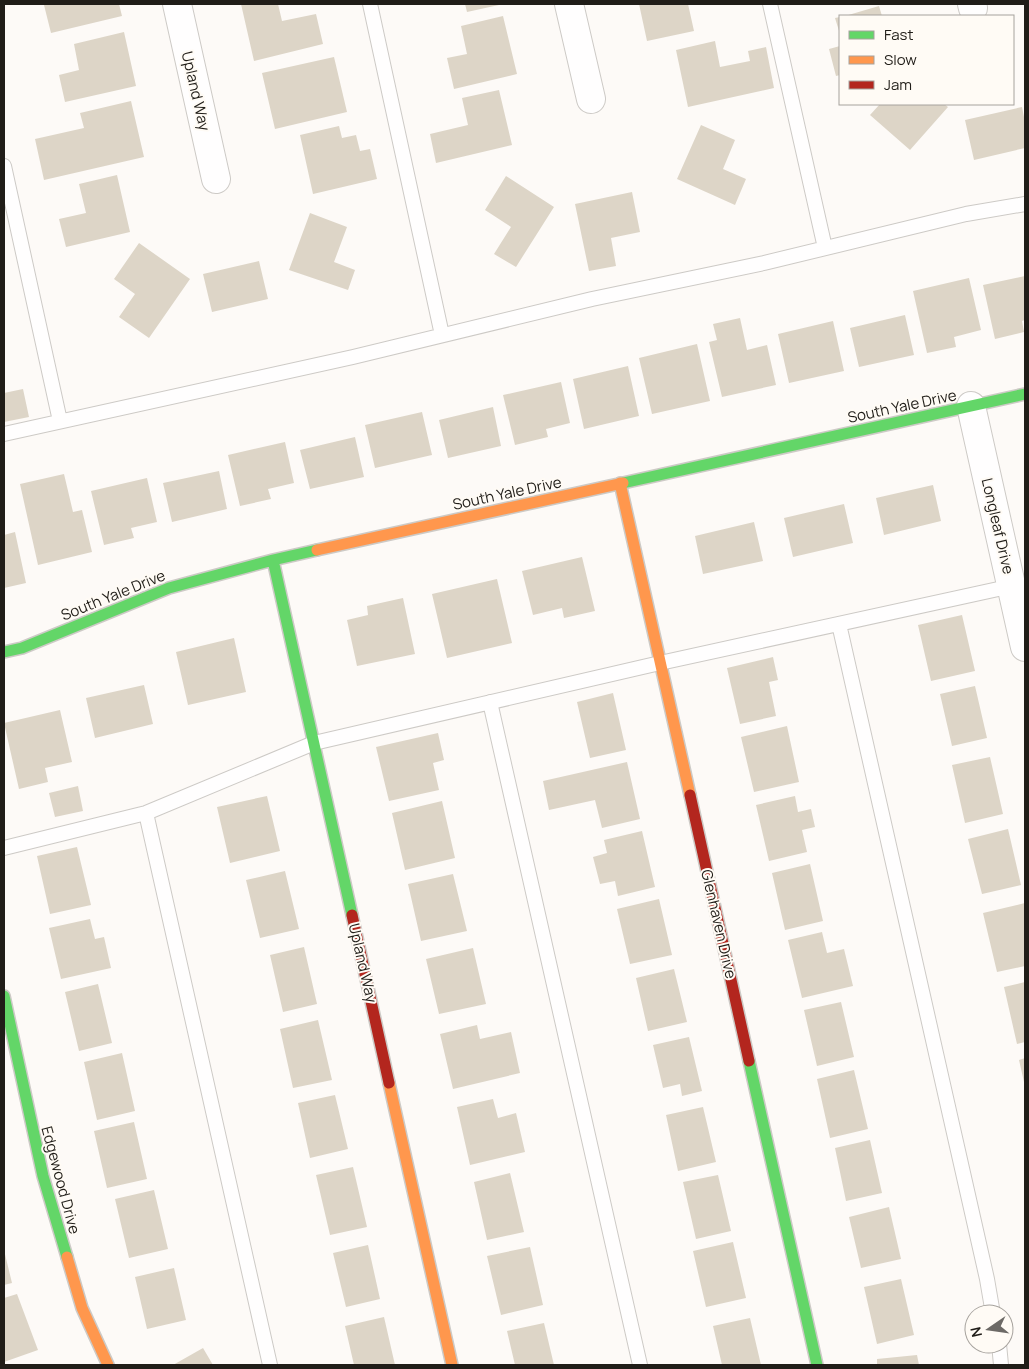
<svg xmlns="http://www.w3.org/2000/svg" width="1029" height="1369" viewBox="0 0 1029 1369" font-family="Manrope,sans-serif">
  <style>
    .building { fill: #ddd5c7 }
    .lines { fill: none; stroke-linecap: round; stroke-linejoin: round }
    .lane-casing { stroke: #cdcac6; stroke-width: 16 }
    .street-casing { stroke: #cdcac6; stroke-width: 30 }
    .fast-casing { stroke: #cdcac6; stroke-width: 14 }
    .slow-casing { stroke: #cdcac6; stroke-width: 14 }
    .jam-casing { stroke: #cdcac6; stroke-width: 14 }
    .lane { stroke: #fffefe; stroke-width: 14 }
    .street { stroke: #fffefe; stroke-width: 28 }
    .fast { stroke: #63d668; stroke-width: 11 }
    .slow { stroke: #ff974d; stroke-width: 11 }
    .jam { stroke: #b3261e; stroke-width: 11 }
    .labels { text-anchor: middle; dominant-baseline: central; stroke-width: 4; stroke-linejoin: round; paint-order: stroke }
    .street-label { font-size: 15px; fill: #201d18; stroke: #fffbf5 }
  </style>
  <rect width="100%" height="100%" fill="#fdfaf7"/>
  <path class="building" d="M49,4H119L122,16L51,33L44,5Z
    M241,4H278L282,21L316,14L323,44L254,61Z
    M465,4H499V5L467,12Z
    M639,4H688L694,31L647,41Z
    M879,6L882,16H845Z
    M503,16L517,74L454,89L447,58L467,54L461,26Z
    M840,17V34L835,18Z
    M124,32L136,86L65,102L59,75L79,70L74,44Z
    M715,41L720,67L750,61L748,51L766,47L774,88L688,107L676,50Z
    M840,46V75L836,76L829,49Z
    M334,57L347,112L275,129L262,73Z
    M499,90L512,145L436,163L430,134L468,125L462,98Z
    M131,101L144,157L44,180L35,139L84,128L80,113Z
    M880,104H944L948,107L910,150L870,115Z
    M1022,107L1025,122V148L974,160L965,120Z
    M701,125L735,140L723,169L746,179L735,205L677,179Z
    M339,126L342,138L356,135L360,151L370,149L377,179L313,194L300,135Z
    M117,175L130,232L66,247L59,219L86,213L79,184Z
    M506,176L554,207L516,267L494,254L511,227L485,210Z
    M632,192L640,232L611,238L616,266L589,271L575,204Z
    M310,213L347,227L334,262L355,270L348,290L289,270Z
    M139,243L190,279L149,338L119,317L135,294L114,279Z
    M259,261L268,299L212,312L203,274Z
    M1025,276V320L1022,321L1024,332L995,339L983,285Z
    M969,278L981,330L954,337L956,347L927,353L913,291Z
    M905,315L914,355L859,367L850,328Z
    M740,318L747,350L767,345L776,385L722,397L709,342L717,340L713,324Z
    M833,321L844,371L789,383L778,334Z
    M697,344L710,401L652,414L639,358Z
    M628,366L639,416L584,429L573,379Z
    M561,382L570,423L546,429L548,437L515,445L503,395Z
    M23,389L29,417L4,422V393Z
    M493,407L501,446L448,458L439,420Z
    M422,412L432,455L375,468L365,425Z
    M355,437L364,477L310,489L300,450Z
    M285,442L294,483L268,489L271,499L240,506L228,455Z
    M219,471L227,509L172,522L163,483Z
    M64,474L73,512L82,510L92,552L38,565L20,484Z
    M147,478L157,522L131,528L134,538L104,545L91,491Z
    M933,485L941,521L884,535L876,498Z
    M844,504L853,543L793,557L784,518Z
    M754,522L763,561L703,574L695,536Z
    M15,532L26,583L4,588V535Z
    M582,557L595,611L564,618L562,608L533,615L522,571Z
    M497,579L512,643L447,658L432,594Z
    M403,598L415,654L357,666L347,620L368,615L367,606Z
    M962,615L975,671L931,681L918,625Z
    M234,638L246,692L188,705L176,652Z
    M773,657L778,680L769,682L776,716L740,724L727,668Z
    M144,685L153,724L95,738L86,698Z
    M975,686L987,738L952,746L940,694Z
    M613,693L626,750L590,758L577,702Z
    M60,710L72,762L45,768L48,782L19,789L4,723Z
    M787,726L799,782L754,792L741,737Z
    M438,733L444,760L433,763L439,790L389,801L376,747Z
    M990,757L1003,814L965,823L952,765Z
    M627,762L640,819L602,828L595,800L549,810L543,781Z
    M78,786L83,811L55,817L49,793Z
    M267,796L280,851L230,863L217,807Z
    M795,796L798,812L811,809L815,827L802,830L807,852L769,861L756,805Z
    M442,801L455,858L405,870L392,813Z
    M1008,829L1021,885L982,894L968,839Z
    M642,831L655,887L618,896L615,881L600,884L593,857L607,853L604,840Z
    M77,847L91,905L50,914L37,856Z
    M810,864L823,921L785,930L772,873Z
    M285,871L299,929L260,938L246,880Z
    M453,874L467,931L421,941L408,884Z
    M659,899L672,955L630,964L617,909Z
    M1025,903V966L997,972L983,913Z
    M90,919L95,939L104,937L111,968L61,979L49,928Z
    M822,932L827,953L844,949L853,986L802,998L788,940Z
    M304,947L317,1004L283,1012L270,955Z
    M473,948L486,1004L439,1014L426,959Z
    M674,969L687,1022L648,1031L636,978Z
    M1025,982V1042L1017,1044L1004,987Z
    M98,984L112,1043L79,1051L65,992Z
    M841,1002L854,1057L817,1066L804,1010Z
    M318,1020L332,1080L293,1088L280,1029Z
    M477,1025L480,1039L511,1032L520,1073L453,1089L440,1034Z
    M689,1037L702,1091L682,1096L680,1084L663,1088L653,1045Z
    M122,1053L135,1111L97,1120L84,1062Z
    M1025,1058V1082H1024L1019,1060Z
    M854,1070L868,1129L830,1138L817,1079Z
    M335,1095L348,1149L310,1158L298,1103Z
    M493,1099L498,1118L516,1113L525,1152L470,1165L457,1107Z
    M703,1107L716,1162L678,1171L666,1115Z
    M134,1122L147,1179L107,1188L94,1131Z
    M870,1140L882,1193L846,1201L835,1148Z
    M353,1167L367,1227L330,1235L316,1175Z
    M510,1173L524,1232L487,1240L474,1182Z
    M718,1175L731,1231L696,1239L683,1182Z
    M154,1190L168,1249L129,1258L115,1199Z
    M889,1207L901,1259L861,1268L849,1217Z
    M733,1242L746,1298L706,1307L693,1251Z
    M368,1245L380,1299L346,1307L333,1253Z
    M530,1247L543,1305L501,1315L487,1256Z
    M4,1250L12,1283L4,1285Z
    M174,1268L186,1320L147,1329L135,1277Z
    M901,1279L914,1335L877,1344L864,1287Z
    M17,1294L38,1350L4,1362V1298Z
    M384,1317L395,1365H354L345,1326Z
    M750,1318L761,1365H722L713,1326Z
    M544,1323L554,1365H515L507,1331Z
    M203,1348L213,1365H173Z
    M917,1355L919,1365H877V1359Z"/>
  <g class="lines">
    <defs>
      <path id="lane" d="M370,4L442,335
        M770,4L825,248
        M4,166L60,421
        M4,434L353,357L592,299L764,263L966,214L1025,204
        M839,624L987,1279L993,1314
        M490,702L640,1365
        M146,813L270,1365
        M4,848L146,813L314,743L660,663L1012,586
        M999,1344L1001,1365"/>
      <path id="street" d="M177,4L216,179
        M569,4L591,99
        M972,4L973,8
        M971,406L1025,647"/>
      <path id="fast" d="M623,483L1025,394
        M273,560L352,915
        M4,652L22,648L169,588L273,560L317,550
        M4,996L43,1176L67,1257
        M749,1061L817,1365"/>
      <path id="slow" d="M620,483L690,795
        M317,550L623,483
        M389,1083L452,1365
        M67,1257L82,1308L108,1365"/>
      <path id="jam" d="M690,795L749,1061
        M352,915L389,1083"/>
    </defs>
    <use href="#lane" class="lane-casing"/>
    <use href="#street" class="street-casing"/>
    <use href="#fast" class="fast-casing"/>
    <use href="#slow" class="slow-casing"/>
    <use href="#jam" class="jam-casing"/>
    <use href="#lane" class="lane"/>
    <use href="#street" class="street"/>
    <use href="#fast" class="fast"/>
    <use href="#slow" class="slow"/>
    <use href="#jam" class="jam"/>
  </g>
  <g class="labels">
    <g class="street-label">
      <text transform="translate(196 91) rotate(77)">Upland Way</text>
      <text transform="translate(902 406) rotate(-12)">South Yale Drive</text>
      <text transform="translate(507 493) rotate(-12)">South Yale Drive</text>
      <text transform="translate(998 526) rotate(77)">Longleaf Drive</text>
      <text transform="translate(113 595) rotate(-22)">South Yale Drive</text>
      <text transform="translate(719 924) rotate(77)">Glenhaven Drive</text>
      <text transform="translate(363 963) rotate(77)">Upland Way</text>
      <text transform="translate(61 1180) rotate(75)">Edgewood Drive</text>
    </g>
  </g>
  <rect width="1029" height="1369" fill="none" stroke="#201d18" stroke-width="10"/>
  <rect x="839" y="15" width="175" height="90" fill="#fffbf5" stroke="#a6a29d"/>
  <rect x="849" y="31" width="25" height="8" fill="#63d668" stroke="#a6a29d"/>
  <text x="884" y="40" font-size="15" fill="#201d18">Fast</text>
  <rect x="849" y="56" width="25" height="8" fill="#ff974d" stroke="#a6a29d"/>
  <text x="884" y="65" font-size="15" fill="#201d18">Slow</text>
  <rect x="849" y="81" width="25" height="8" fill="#b3261e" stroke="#a6a29d"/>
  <text x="884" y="90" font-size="15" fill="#201d18">Jam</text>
  <g transform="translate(989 1329) rotate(257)"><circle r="24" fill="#fffbf5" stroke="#a6a29d"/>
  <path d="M0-4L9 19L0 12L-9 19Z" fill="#6d6a66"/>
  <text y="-8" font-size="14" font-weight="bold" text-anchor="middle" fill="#201d18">N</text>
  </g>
</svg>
